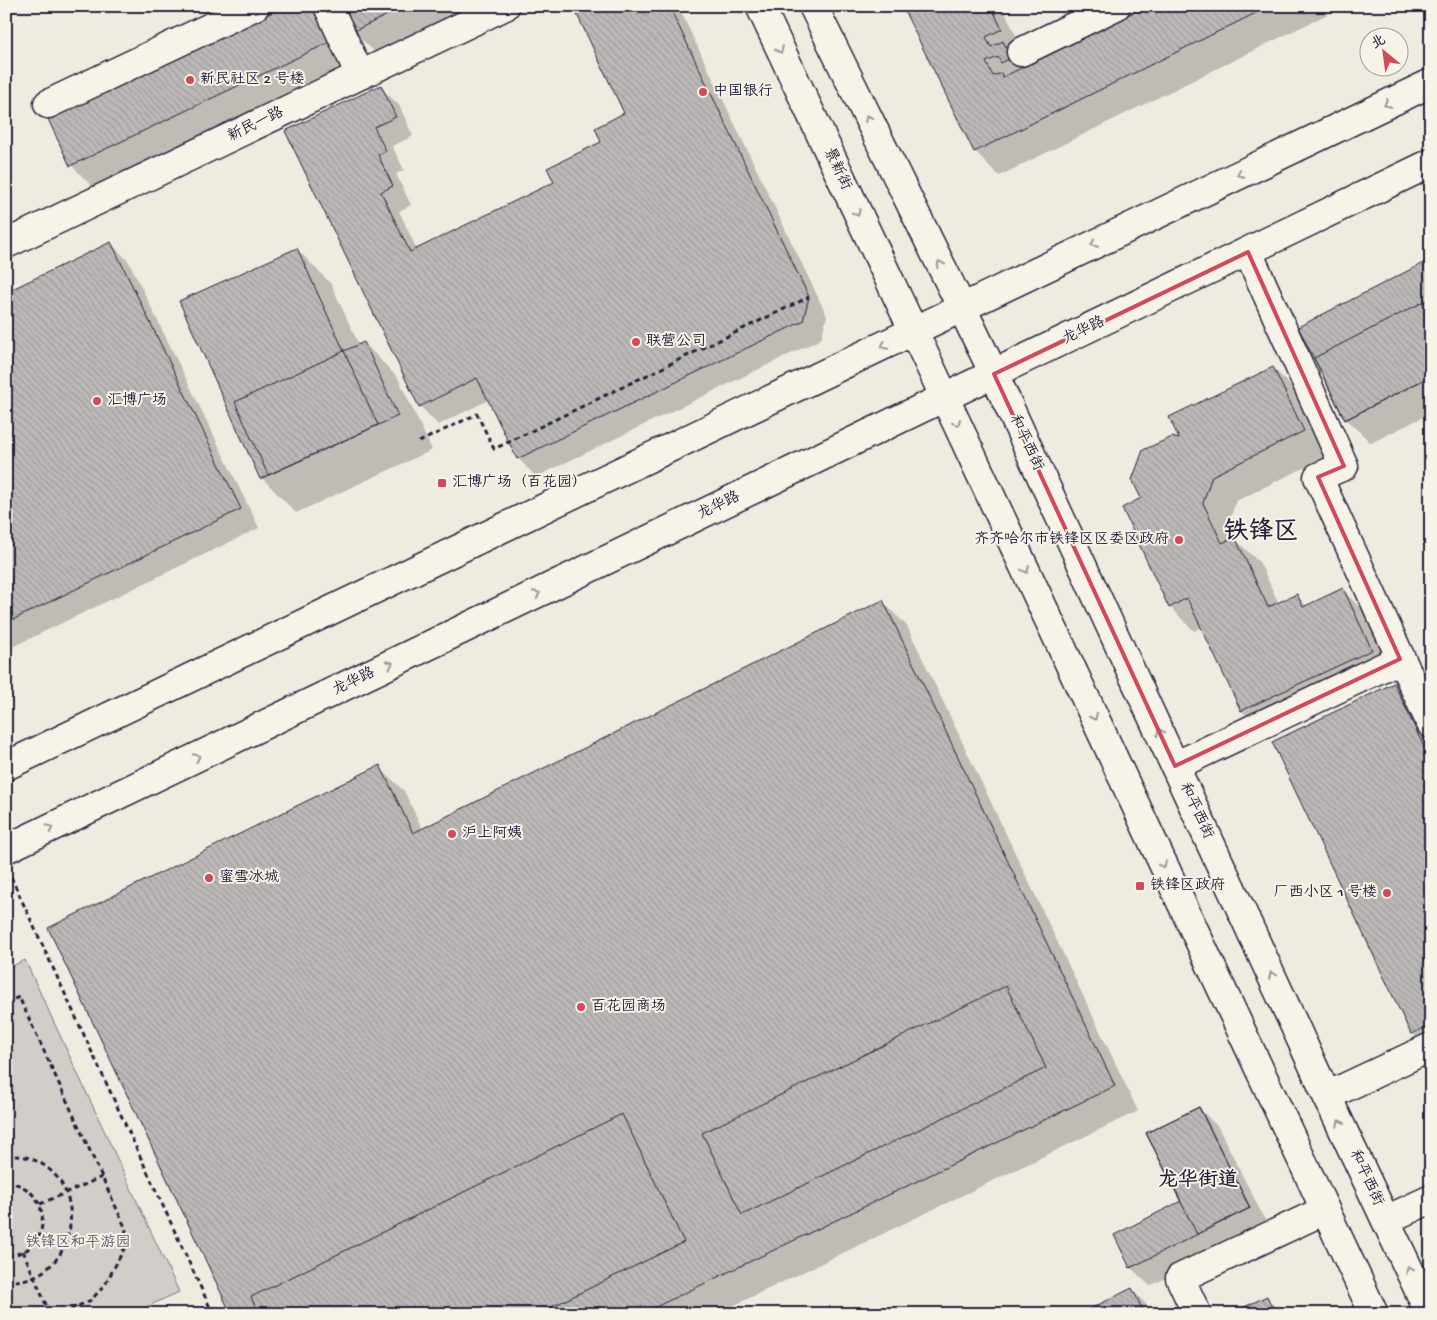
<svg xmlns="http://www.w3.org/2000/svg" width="1437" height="1320" viewBox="0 0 1437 1320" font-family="'Gochi Hand','LXGW WenKai TC',sans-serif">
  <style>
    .green { fill: #d1cdc9; stroke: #7a7882 }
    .shadow { fill: #0003 }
    .building { fill: url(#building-back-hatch); stroke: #22223b }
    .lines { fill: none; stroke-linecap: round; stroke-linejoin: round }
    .minor-casing { stroke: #22223b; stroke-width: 31 }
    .major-casing { stroke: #22223b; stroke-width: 31 }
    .path { stroke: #22223b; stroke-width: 3; stroke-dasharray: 5 4; stroke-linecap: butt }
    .minor { stroke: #f7f3e8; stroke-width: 28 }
    .major { stroke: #f7f3e8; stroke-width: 28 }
    .oneway { stroke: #97959a }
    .marked { fill: none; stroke: #d1495b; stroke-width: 4; stroke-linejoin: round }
    .poi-dot { fill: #d1495b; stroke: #f7f3e8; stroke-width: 2 }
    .labels { text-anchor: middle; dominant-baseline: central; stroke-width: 4; stroke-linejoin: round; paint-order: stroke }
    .poi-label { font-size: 15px; fill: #22223b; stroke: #f7f3e8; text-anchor: start }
    .street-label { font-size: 15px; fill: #22223b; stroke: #f7f3e8 }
    .park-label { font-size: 15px; fill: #575566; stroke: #f7f3e8 }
    .district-label { font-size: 20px; font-weight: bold; fill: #22223b; stroke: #f7f3e8 }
    .town-label { font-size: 25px; font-weight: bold; fill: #22223b; stroke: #f7f3e8 }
  </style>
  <defs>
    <pattern id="building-back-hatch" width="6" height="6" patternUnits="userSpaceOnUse" patternTransform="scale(1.25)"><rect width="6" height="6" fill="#bbb8b7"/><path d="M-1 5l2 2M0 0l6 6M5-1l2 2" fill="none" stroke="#a09e9e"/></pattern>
  </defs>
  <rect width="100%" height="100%" fill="#eeebe1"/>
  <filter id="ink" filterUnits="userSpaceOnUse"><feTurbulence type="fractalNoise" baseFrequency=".02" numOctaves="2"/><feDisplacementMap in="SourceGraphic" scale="10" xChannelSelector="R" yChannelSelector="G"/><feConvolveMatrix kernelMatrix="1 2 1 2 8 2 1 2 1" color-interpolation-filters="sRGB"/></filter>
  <g filter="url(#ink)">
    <path class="green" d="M25,960L179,1292L131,1314H6V969Z"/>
    <path class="shadow" d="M6,6H24L6,15Z
      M319,6L365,76L105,199L71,165Z
      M341,6H512L388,65L353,31Z
      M574,6H678L827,316L821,339L536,477L518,458L489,400L438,425L420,406L287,132L380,87L399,105L413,136L392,146L404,170L396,174L411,205L399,211L417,250L556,183L603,143L626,114Z
      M903,6H1002L1025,54L1017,58L1027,67L1149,6H1344L999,176L975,151Z
      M111,243L129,262L259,528L6,650V294Z
      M297,249L331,284L359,345L364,343L398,378L432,450L296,513L262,478L181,302Z
      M1431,260V413L1371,443L1346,419Z
      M1273,368L1297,392L1328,456L1236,501L1227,528L1232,540L1235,539L1260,563L1279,604L1296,595L1307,606L1342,590L1367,614L1396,674L1266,735L1242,711L1202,627L1194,631L1170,607L1142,499L1181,440Z
      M882,601L907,626L1138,1111L716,1314H232L379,767L404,791L423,830Z
      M1393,685L1418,709L1431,737V1052L1412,1033Z
      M1199,1108L1218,1127L1268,1226L1150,1286L1131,1268L1115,1236L1182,1202Z
      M1132,1290L1151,1309L1153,1314H1083Z
      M1266,1298L1283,1314H1233Z"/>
    <path class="building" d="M285,6H315L332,41L70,166L48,119Z
      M340,6H406L352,32Z
      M573,6H669L809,297L803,321L517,459L477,378L419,407L285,131L381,85L396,117L374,127L386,151L378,155L393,186L381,192L410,252L554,182L547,168L601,142L595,128L624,113Z
      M902,6H991L1002,29L986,37L991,47L1003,41L1011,58L1001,63L998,57L986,62L993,76L1001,73L1003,77L1146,6H1270L974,152Z
      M111,242L241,509L6,623V292Z
      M297,248L344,351L364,342L398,416L260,479L179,301Z
      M1431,259V376L1345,420L1298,327Z
      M1431,298V376L1345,420L1314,358Z
      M344,351L378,425L268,475L235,402Z
      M1273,367L1304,431L1212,476L1203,503L1222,543L1235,537L1268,607L1297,594L1303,607L1343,588L1372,650L1241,711L1187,598L1169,608L1122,508L1141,498L1132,480L1143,450L1172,437L1179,439L1169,417Z
      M883,600L1115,1086L641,1314H231L48,928L380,765L413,833Z
      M1394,683L1431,762V1025L1411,1034L1272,742Z
      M1006,986L1046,1068L742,1215L702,1133Z
      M1199,1107L1250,1208L1130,1268L1114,1235L1181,1201L1146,1133Z
      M1199,1107L1250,1208L1197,1234L1146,1133Z
      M622,1114L684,1242L537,1314H259L251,1297Z
      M1132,1288L1145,1314H1080Z
      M1267,1296L1275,1314H1230Z"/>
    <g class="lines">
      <defs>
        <path id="minor" d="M328,6L360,75
          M760,6L914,332
          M813,6L962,308
          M1021,52L1116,6
          M48,104L255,6
          M6,244L505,6
          M1248,252L1344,466L1318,477L1431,724
          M1175,766L1400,659
          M1327,1096L1431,1047
          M1386,1220L1431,1199
          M1197,1314L1180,1278L1325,1210"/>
        <path id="major" d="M962,308L994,374L1327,1096L1430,1314
          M914,332L1374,1314
          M6,766L1431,83
          M6,849L1431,163"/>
      </defs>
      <use href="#minor" class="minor-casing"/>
      <use href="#major" class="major-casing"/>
      <path class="path" d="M419,442L477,414L494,449L809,297
        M11,877L213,1314
        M6,1003L19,997L126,1229L124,1249L105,1285L91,1300L61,1314
        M6,1155C12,1156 20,1156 26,1157C96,1178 79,1285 6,1281
        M6,1182C56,1187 53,1256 6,1255
        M40,1204L102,1177
        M23,1251L50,1314"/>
      <use href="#minor" class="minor"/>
      <use href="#major" class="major"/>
    </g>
    <defs><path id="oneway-chevron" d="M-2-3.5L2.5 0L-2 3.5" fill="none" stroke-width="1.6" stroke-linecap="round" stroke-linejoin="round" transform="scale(1.25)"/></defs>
    <g class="oneway">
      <use href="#oneway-chevron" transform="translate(780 50) rotate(65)"/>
      <use href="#oneway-chevron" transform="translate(1387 104) rotate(154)"/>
      <use href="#oneway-chevron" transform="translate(868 118) rotate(-116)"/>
      <use href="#oneway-chevron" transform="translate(1240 174) rotate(154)"/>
      <use href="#oneway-chevron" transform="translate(857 213) rotate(65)"/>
      <use href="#oneway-chevron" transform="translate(1094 244) rotate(154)"/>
      <use href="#oneway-chevron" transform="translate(940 264) rotate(-116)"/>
      <use href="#oneway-chevron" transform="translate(884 346) rotate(154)"/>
      <use href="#oneway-chevron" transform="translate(957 423) rotate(65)"/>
      <use href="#oneway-chevron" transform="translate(1026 570) rotate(65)"/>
      <use href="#oneway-chevron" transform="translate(537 594) rotate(-26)"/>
      <use href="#oneway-chevron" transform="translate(390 664) rotate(-26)"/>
      <use href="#oneway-chevron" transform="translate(1094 717) rotate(65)"/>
      <use href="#oneway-chevron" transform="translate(1160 732) rotate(-115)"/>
      <use href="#oneway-chevron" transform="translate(197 757) rotate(-26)"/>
      <use href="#oneway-chevron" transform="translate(50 828) rotate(-26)"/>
      <use href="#oneway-chevron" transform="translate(1163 865) rotate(65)"/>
      <use href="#oneway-chevron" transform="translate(1272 975) rotate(-115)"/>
      <use href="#oneway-chevron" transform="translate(1340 1123) rotate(-115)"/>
      <use href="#oneway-chevron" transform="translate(1409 1270) rotate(-115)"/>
    </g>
  </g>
  <path class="marked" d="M1248,252L1344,466L1318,477L1400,659L1175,766L994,374Z"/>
  <g class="poi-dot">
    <circle cx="190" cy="80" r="5"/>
    <circle cx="703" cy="92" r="5"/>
    <circle cx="636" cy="342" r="5"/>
    <circle cx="97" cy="401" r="5"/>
    <rect x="437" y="478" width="10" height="10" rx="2.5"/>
    <circle cx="1179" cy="540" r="5"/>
    <circle cx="452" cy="834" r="5"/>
    <circle cx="209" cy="878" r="5"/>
    <rect x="1135" y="881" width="10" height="10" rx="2.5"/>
    <circle cx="1387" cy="893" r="5"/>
    <circle cx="581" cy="1007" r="5"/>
  </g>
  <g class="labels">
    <g class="poi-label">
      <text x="200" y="80">新民社区 2 号楼</text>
      <text x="713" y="92">中国银行</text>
      <text x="646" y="342">联营公司</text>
      <text x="107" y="401">汇博广场</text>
      <text x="452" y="483">汇博广场（百花园）</text>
      <text x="1169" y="540" text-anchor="end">齐齐哈尔市铁锋区区委区政府</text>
      <text x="462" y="834">沪上阿姨</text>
      <text x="219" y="878">蜜雪冰城</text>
      <text x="1150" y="886">铁锋区政府</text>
      <text x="1377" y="893" text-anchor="end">厂西小区 1 号楼</text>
      <text x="591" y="1007">百花园商场</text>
    </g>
    <g class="street-label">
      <text transform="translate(256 125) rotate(-26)">新民一路</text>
      <text transform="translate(837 169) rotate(65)">景新街</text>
      <text transform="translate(1084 331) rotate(-26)">龙华路</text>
      <text transform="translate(1026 443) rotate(65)">和平西街</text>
      <text transform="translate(719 506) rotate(-26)">龙华路</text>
      <text transform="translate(354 682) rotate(-26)">龙华路</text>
      <text transform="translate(1196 811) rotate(65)">和平西街</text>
      <text transform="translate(1366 1178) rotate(65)">和平西街</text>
    </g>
    <g class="park-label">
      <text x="78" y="1243">铁锋区和平游园</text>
    </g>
    <g class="district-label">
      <text x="1198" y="1181">龙华街道</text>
    </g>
    <g class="town-label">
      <text x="1261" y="533">铁锋区</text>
    </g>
  </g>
  <rect width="1437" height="1320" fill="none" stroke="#f7f3e8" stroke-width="25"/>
  <rect x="12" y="12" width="1412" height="1295" fill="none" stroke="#22223b" stroke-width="2" filter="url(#ink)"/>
  <g transform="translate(1384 52) rotate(331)"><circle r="24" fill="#f7f3e8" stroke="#a29fa3"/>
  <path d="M0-4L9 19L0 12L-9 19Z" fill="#d1495b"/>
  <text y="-8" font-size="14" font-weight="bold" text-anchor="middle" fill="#22223b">北</text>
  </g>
</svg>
